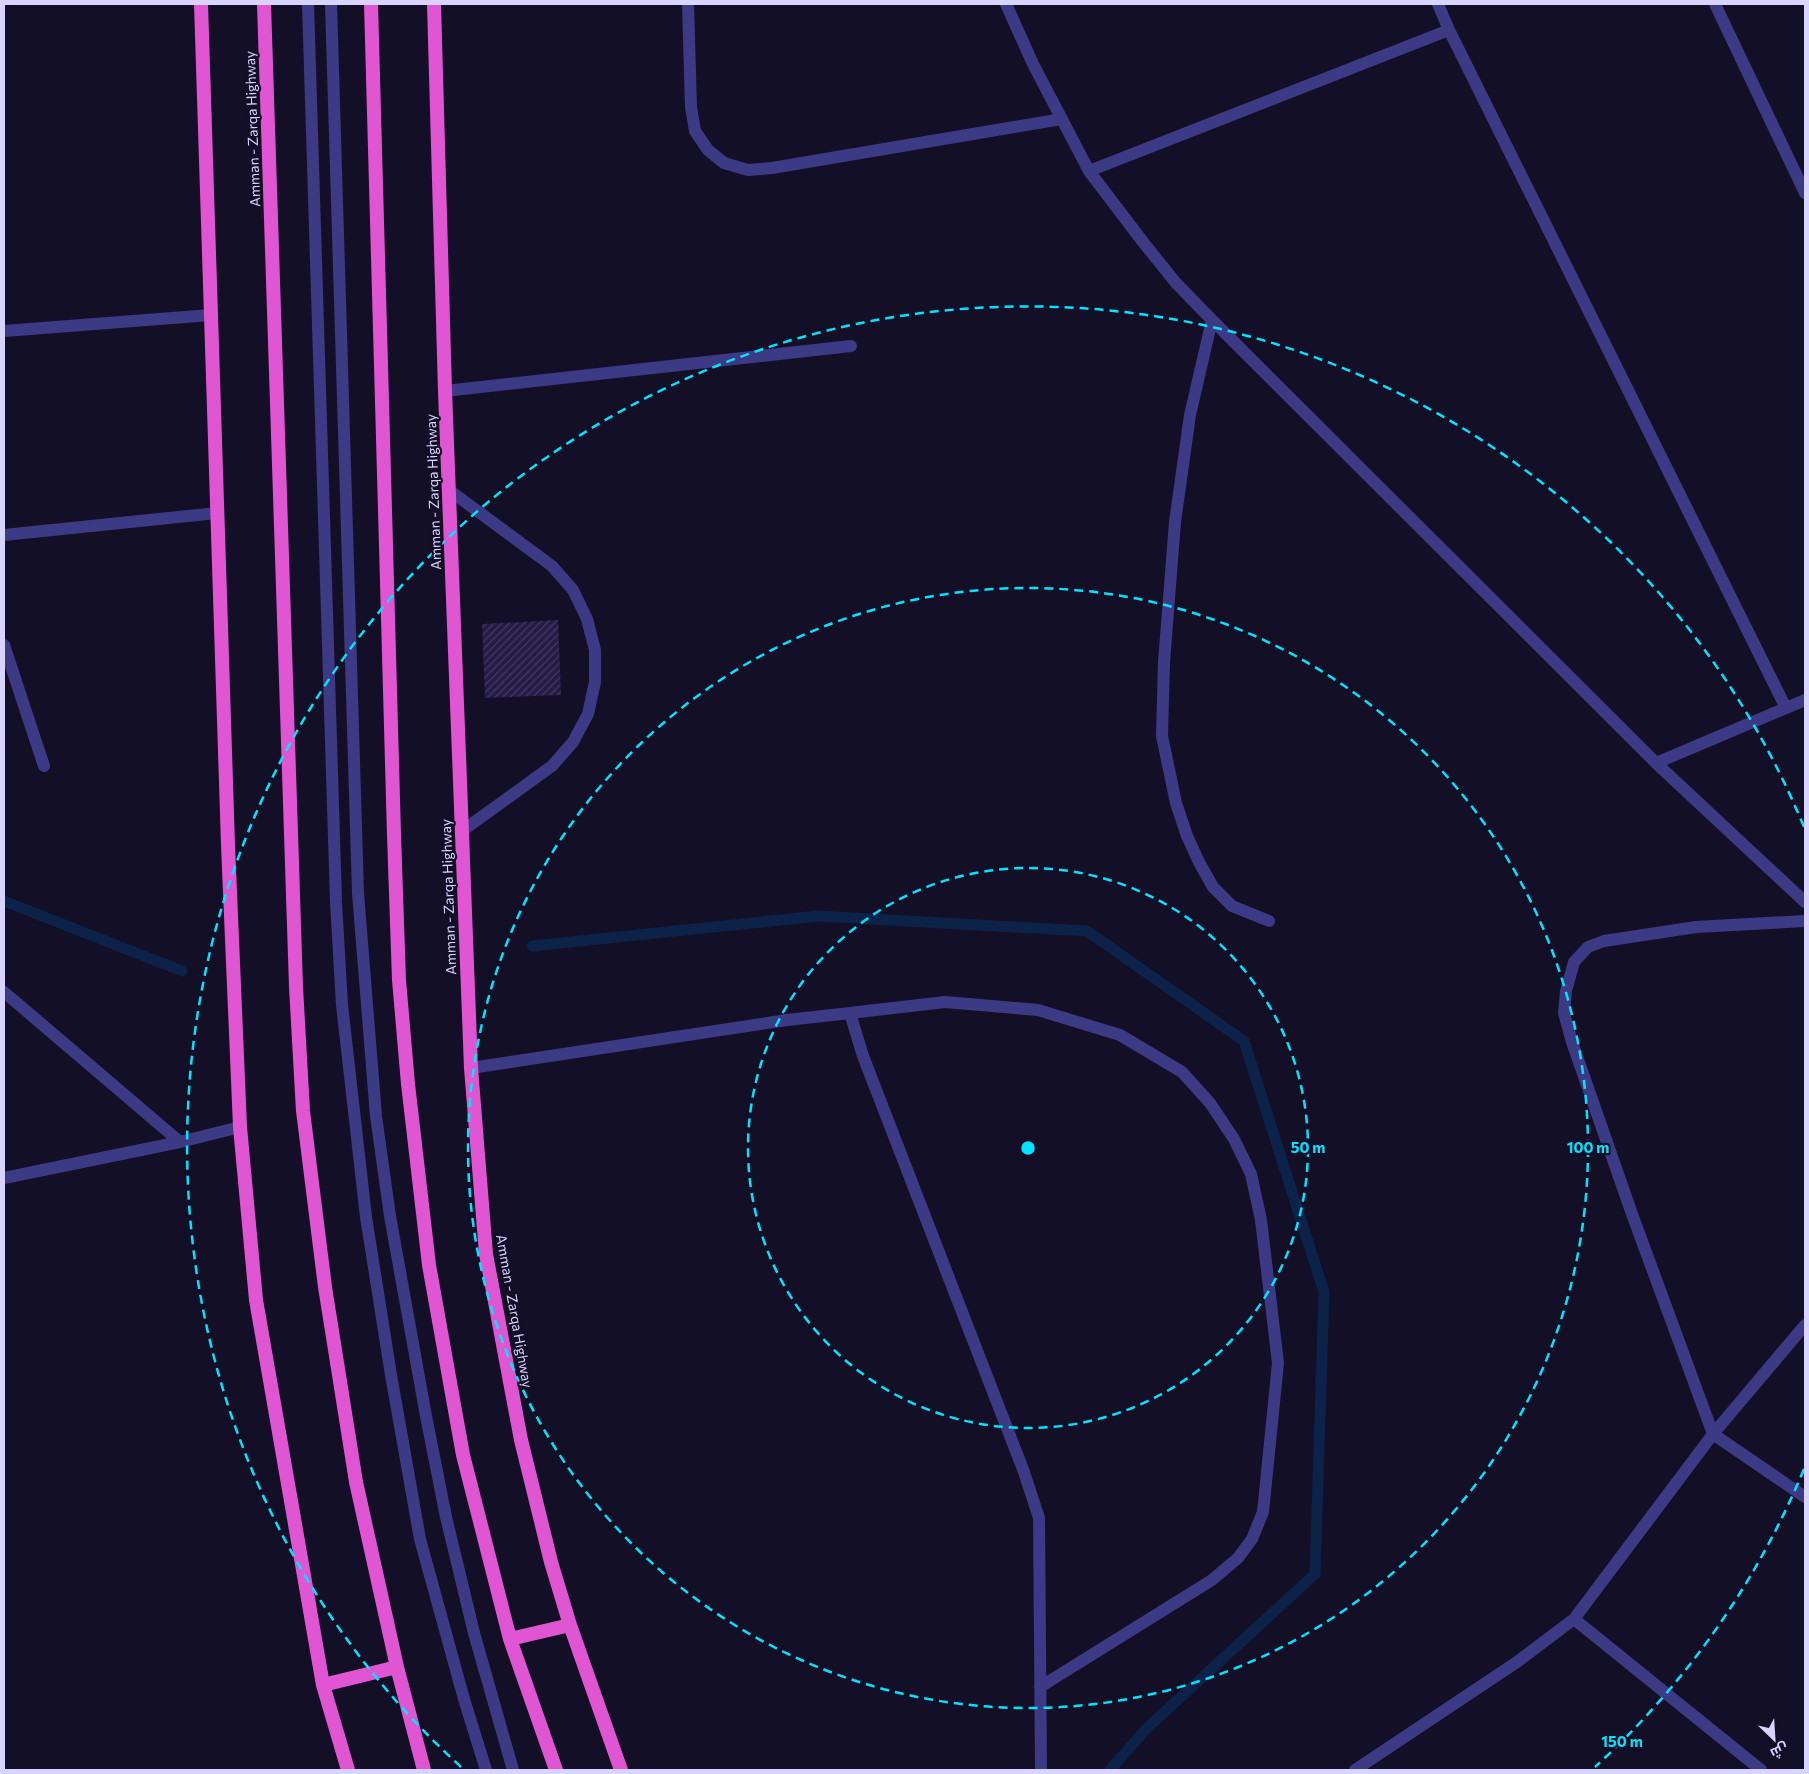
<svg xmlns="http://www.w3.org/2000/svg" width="1809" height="1774" viewBox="0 0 1809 1774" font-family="Commissioner,Cairo,sans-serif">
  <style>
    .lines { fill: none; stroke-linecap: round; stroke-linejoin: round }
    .stream { stroke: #0c2248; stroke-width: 11 }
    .building { fill: url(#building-hatch) }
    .service { stroke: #3d3a85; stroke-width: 12 }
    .minor { stroke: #3d3a85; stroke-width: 12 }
    .trunk { stroke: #e055d1; stroke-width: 14 }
    .ring { fill: none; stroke: #00e5ff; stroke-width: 2.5; stroke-dasharray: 9 6 }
    .labels { text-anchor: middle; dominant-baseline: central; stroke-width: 4.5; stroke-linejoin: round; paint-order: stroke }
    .street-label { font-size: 14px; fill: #d9d4ff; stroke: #130f26 }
    .centre { fill: #00e5ff; stroke: #130f26; stroke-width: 2.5 }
    .ring-label { font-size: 15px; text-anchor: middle; font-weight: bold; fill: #00e5ff; stroke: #130f26; stroke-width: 4.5; stroke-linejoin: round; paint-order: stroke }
  </style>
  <defs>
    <pattern id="building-hatch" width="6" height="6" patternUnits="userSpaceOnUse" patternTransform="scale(1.25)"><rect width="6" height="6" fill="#241b47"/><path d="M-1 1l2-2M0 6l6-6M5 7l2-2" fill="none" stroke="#433b63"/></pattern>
  </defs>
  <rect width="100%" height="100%" fill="#130f26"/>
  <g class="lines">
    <path class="stream" d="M4,901L182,971
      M532,946L818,916L1087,931L1244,1041L1324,1292L1315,1574L1145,1730L1110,1770"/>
  </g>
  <path class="building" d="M558,620L561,695L485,698L482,624Z"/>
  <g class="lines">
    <path class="service" d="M308,4L336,902L342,1005L366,1217L391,1375L420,1539L464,1699L486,1770
      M331,4L358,893L376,1116L390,1216L426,1416L446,1517L474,1633L513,1770
      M4,331L211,315
      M449,490L552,566L573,590L587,619L595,650V682L588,714L573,742L552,766L462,831
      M4,535L217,513
      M4,645L44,766"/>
    <path class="minor" d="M688,4L691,107L695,131L708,150L724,163L748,170L772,168L1062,119
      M1006,4L1033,64L1089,171L1143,242L1176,283L1212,320L1656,763L1805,902
      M1438,4L1449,30L1786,708
      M1715,4L1805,193
      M1089,171L1449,30
      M1212,320L1190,415L1175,522L1164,662L1162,736L1176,803L1187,836L1199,862L1213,887L1232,906L1269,921
      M445,391L851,346
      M1656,763L1805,700
      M1805,921L1696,927L1604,941L1588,947L1574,962L1566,991L1564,1013L1572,1042L1632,1214L1713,1434L1805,1497
      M4,992L180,1142
      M850,1013L945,1002L1038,1010L1120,1035L1182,1072L1210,1103L1234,1139L1251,1174L1261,1220L1278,1363L1263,1512L1252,1539L1238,1558L1212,1580L1040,1687
      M471,1068L787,1020L850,1013L863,1056L1024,1472L1039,1518L1041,1770
      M4,1178L180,1142L240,1127
      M1574,1619L1761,1770
      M1355,1770L1517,1662L1574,1619L1713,1434L1805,1325"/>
    <path class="trunk" d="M201,4L228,845L240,1127L256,1300L323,1685L348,1770
      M264,4L296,987L303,1111L325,1287L356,1482L397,1667L424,1770
      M371,4L394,835L399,980L408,1084L429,1265L463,1455L510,1639L556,1770
      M434,4L445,391L471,1068L486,1254L521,1440L551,1562L570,1625L621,1770
      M510,1639L570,1625
      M323,1685L397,1667"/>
  </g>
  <g class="ring">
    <circle cx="1028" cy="1148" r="280"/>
    <circle cx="1028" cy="1148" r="560"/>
    <path d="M1804 1469A840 840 0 0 1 1595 1767M461 1767A840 840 0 1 1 1804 827"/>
  </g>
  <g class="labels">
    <g class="street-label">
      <text transform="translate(252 129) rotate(-92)">Amman - Zarqa Highway</text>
      <text transform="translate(433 492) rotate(-92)">Amman - Zarqa Highway</text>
      <text transform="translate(448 897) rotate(-92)">Amman - Zarqa Highway</text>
      <text transform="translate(515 1311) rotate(80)">Amman - Zarqa Highway</text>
    </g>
  </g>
  <circle cx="1028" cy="1148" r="8" class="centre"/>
  <g class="ring-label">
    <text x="1308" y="1153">50 m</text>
    <text x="1588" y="1153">100 m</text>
    <text x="1622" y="1747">150 m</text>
  </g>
  <rect width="1809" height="1774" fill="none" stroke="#d9d4ff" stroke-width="10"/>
  <g transform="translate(1774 1739) rotate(155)" stroke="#130f26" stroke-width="4" paint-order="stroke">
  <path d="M0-4L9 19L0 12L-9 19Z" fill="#d9d4ff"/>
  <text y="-8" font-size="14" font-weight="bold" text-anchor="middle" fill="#d9d4ff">ش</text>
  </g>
</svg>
